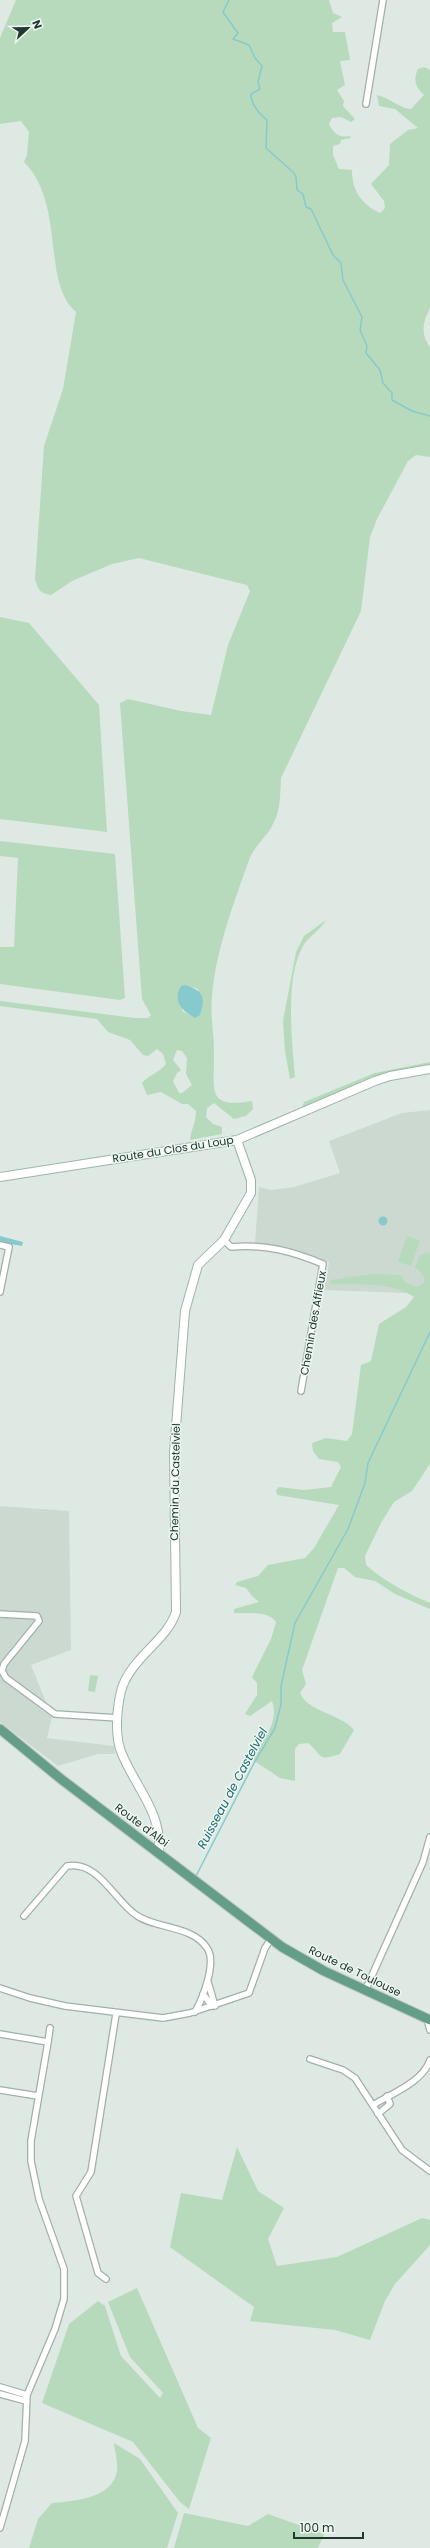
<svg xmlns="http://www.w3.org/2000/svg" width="430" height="2548" viewBox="0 0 430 2548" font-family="Poppins,sans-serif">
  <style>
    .built { fill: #ccd9d1 }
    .green { fill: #b7dabc; fill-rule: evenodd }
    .water { fill: #87cacd }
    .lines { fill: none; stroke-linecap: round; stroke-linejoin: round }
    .stream { stroke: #87cacd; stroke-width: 1.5 }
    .street-casing { stroke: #a1b0a9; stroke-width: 8 }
    .secondary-casing { stroke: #9eb4a9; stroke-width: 10 }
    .primary-casing { stroke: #bcc3c1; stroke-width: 11 }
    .street { stroke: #fff; stroke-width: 5.5 }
    .secondary { stroke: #fff; stroke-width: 8 }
    .primary { stroke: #649d88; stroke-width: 9 }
    .labels { text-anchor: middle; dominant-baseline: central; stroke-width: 3; stroke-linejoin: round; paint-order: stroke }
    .street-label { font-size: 11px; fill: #20382f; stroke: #eef6f1 }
    .water-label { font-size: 12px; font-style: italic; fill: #1d6c71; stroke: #eef6f1 }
  </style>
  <rect width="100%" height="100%" fill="#dee9e3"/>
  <path class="built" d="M430,1110V1294L324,1290L329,1262L255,1243L259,1187L271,1190L294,1187L340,1173L329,1141L402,1113Z
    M0,1506L69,1511L71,1650L31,1665L52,1717L47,1738L114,1746L115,1754H98L58,1766L0,1722Z"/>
  <path class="green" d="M16,0H329L333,13L342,17L332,23L333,32H345L350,60L340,61L345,85L337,90L344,101L343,106L355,119L351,122L341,117L332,118L329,124C334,134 339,138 350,136L351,138L341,140L340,144L333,146V155L339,169L352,170C352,190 361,204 380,213L385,208L384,201L371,184L389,165L390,144L408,130L418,128L395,109L379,106L377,95C390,98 401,109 411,109L424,95C415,87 413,79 418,69L424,67L430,70V308C423,322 420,333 430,347V457L416,455L408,461L377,519L370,537L361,611L281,778C280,792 281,809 274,822C268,836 254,846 249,860C234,902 215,953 212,997C210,1015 214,1033 214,1051C215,1087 204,1110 252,1101L253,1109L246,1116L234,1119L214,1103L207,1108L206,1117L213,1124L222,1127V1134L190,1140C191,1129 196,1123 196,1111L188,1104H182L161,1092L147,1095L142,1083C150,1074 159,1073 166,1064L163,1054L157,1049L148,1056L143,1055L130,1040L108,1032L97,1019L0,1006V1001L135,1018H148L151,1015L142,999L120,703L128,699L181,711L211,715L228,645L250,591L247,585L139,558L112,564L72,581L51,595C40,593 38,590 35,579L44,446L63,389L76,312C41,282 66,204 24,162L27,155L29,132L21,121L0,124V38ZM186,985L198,989L195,1018L182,1011ZM177,1050L182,1051L187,1058L186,1074L192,1085L182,1093H179L173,1081L177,1073L181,1070L173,1060Z
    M0,617L29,623L99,705L107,832L0,819Z
    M0,841L115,854L125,998L120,1000L0,984V947H14L18,858L0,856Z
    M326,920C320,931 308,936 302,948C285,980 292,1041 295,1077L290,1079L285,1051L283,1021L296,952L304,936Z
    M430,1062V1067L368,1079L302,1108L304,1102L375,1073Z
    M407,1236L420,1241L411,1266L398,1262Z
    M428,1252L430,1255V1464L412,1491L394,1502L381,1523L365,1556L366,1565C385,1582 407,1593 430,1603V1609L395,1594L375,1581L355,1577L344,1568H338L302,1670L306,1684L300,1693C309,1713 340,1713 354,1730L340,1754C316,1762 323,1755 308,1743L299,1744L295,1749V1781L280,1778L250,1758C262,1741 280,1724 272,1701L250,1716L245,1714L257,1695V1683L252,1677L271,1639L276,1622C269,1610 246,1614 234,1613V1609L259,1602L252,1596L246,1588L235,1585L237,1582L258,1576L268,1565L305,1558L314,1548L339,1505L277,1495L276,1490L279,1487L304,1490L331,1487L341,1467L338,1462L319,1459L313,1451L312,1443L326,1438L347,1441L352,1434L361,1365L371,1361L379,1324L406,1307L414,1297C391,1281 358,1285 331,1284L330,1280L373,1274L400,1275L406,1283L418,1287L425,1282L423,1275L415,1267L419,1256Z
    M90,1675L98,1676L95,1692L88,1691Z
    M237,2147L258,2191L284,2208L268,2239L277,2266L337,2257L422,2218L430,2220V2245L395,2284L385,2301L370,2340L335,2330L250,2321L254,2307L170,2247L181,2193L222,2200Z
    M137,2288L198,2428L211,2438L189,2509L180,2502L133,2442L42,2403L69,2324L98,2301L105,2306L121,2356L160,2398L163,2393L130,2357L108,2302Z
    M114,2443L140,2459L178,2513L167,2548H29L38,2519L52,2503C74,2501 112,2499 117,2471C118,2463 115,2451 114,2443Z
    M184,2513L248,2526L268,2514L324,2534L318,2548H174Z"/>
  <path class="water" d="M186,985C203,991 206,997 200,1015L195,1018C182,1011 172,1001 181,986Z
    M378.5 1221a4.5 4.5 0 1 1 9 0a4.5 4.5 0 1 1-9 0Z
    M0,1236L23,1242L22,1246L0,1242Z"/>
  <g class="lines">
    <path class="stream" d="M229,0L223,12L238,33L233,39L249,45L255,58L262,66L258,82L260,89L251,94C251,104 259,114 267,120L266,148L294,173L296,177L297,190L303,194L306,207L311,209L333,255L341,263L343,280L362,317L360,330L367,346L366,353L380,370L383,383L392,393V400L412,411L430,416
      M196,1876L254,1763L275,1728L281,1704V1686L295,1623L348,1529L365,1483L368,1463L430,1332"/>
    <defs>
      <path id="street" d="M366,104L383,0
        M224,1240L231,1247C265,1244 292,1251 323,1264L301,1391
        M0,1245L9,1247L0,1292
        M0,1614L37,1616L39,1621L4,1664L2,1671L6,1678L55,1714L118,1718
        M24,1916L67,1866C98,1860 114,1900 136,1915C155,1929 192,1925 207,1948C217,1962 203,1998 195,2012
        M208,1982L215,2006
        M0,1988L30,1998L65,2006L163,2018L190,2013L249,1993L265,1948L271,1939
        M365,1991L423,1862L430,1837
        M203,1994L212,2006
        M427,2019L430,2030
        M0,2034L48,2042L31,2141V2161L39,2199L64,2269V2299L55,2329L27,2395L25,2441L0,2528
        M48,2042L50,2028
        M310,2059L343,2070L355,2078L402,2150L430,2171
        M0,2090L38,2096
        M373,2105C391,2094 423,2082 430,2060
        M378,2114L390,2104L387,2096
        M106,2279L98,2273L76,2196L91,2172L116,2014
        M0,2387L27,2395
        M0,2394L26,2401"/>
      <path id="secondary" d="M0,1177L237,1140L375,1081L390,1076L430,1069
        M159,1852C162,1812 136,1788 122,1754C114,1736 117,1709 121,1691C130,1658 167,1641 176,1612L174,1452L185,1311L198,1265L224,1240L251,1193V1180L237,1140"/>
      <path id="primary" d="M0,1729L61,1779L282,1947L324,1971L430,2020"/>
    </defs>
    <use href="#street" class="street-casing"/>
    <use href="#secondary" class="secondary-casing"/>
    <use href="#primary" class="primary-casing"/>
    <use href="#street" class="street"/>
    <use href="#secondary" class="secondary"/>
    <use href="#primary" class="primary"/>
  </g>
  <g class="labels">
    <g class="street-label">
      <text transform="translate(173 1149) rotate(-9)">Route du Clos du Loup</text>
      <text transform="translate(313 1323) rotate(-80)">Chemin des Affieux</text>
      <text transform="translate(175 1482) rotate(-89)">Chemin du Castelviel</text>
      <text transform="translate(142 1825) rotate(37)">Route d'Albi</text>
      <text transform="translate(355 1971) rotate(26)">Route de Toulouse</text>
    </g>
    <g class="water-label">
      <text transform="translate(232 1788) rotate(-62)">Ruisseau de Castelviel</text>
    </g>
  </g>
  <g transform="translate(28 28) rotate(68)" stroke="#eef6f1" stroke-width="3" paint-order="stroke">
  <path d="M0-3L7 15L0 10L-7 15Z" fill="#20382f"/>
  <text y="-6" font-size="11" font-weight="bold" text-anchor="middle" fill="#20382f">N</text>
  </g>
  <path d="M294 2532v6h69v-6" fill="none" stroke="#20382f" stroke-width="2"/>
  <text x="300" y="2532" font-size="12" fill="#20382f" stroke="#eef6f1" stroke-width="3" paint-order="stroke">100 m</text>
</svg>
